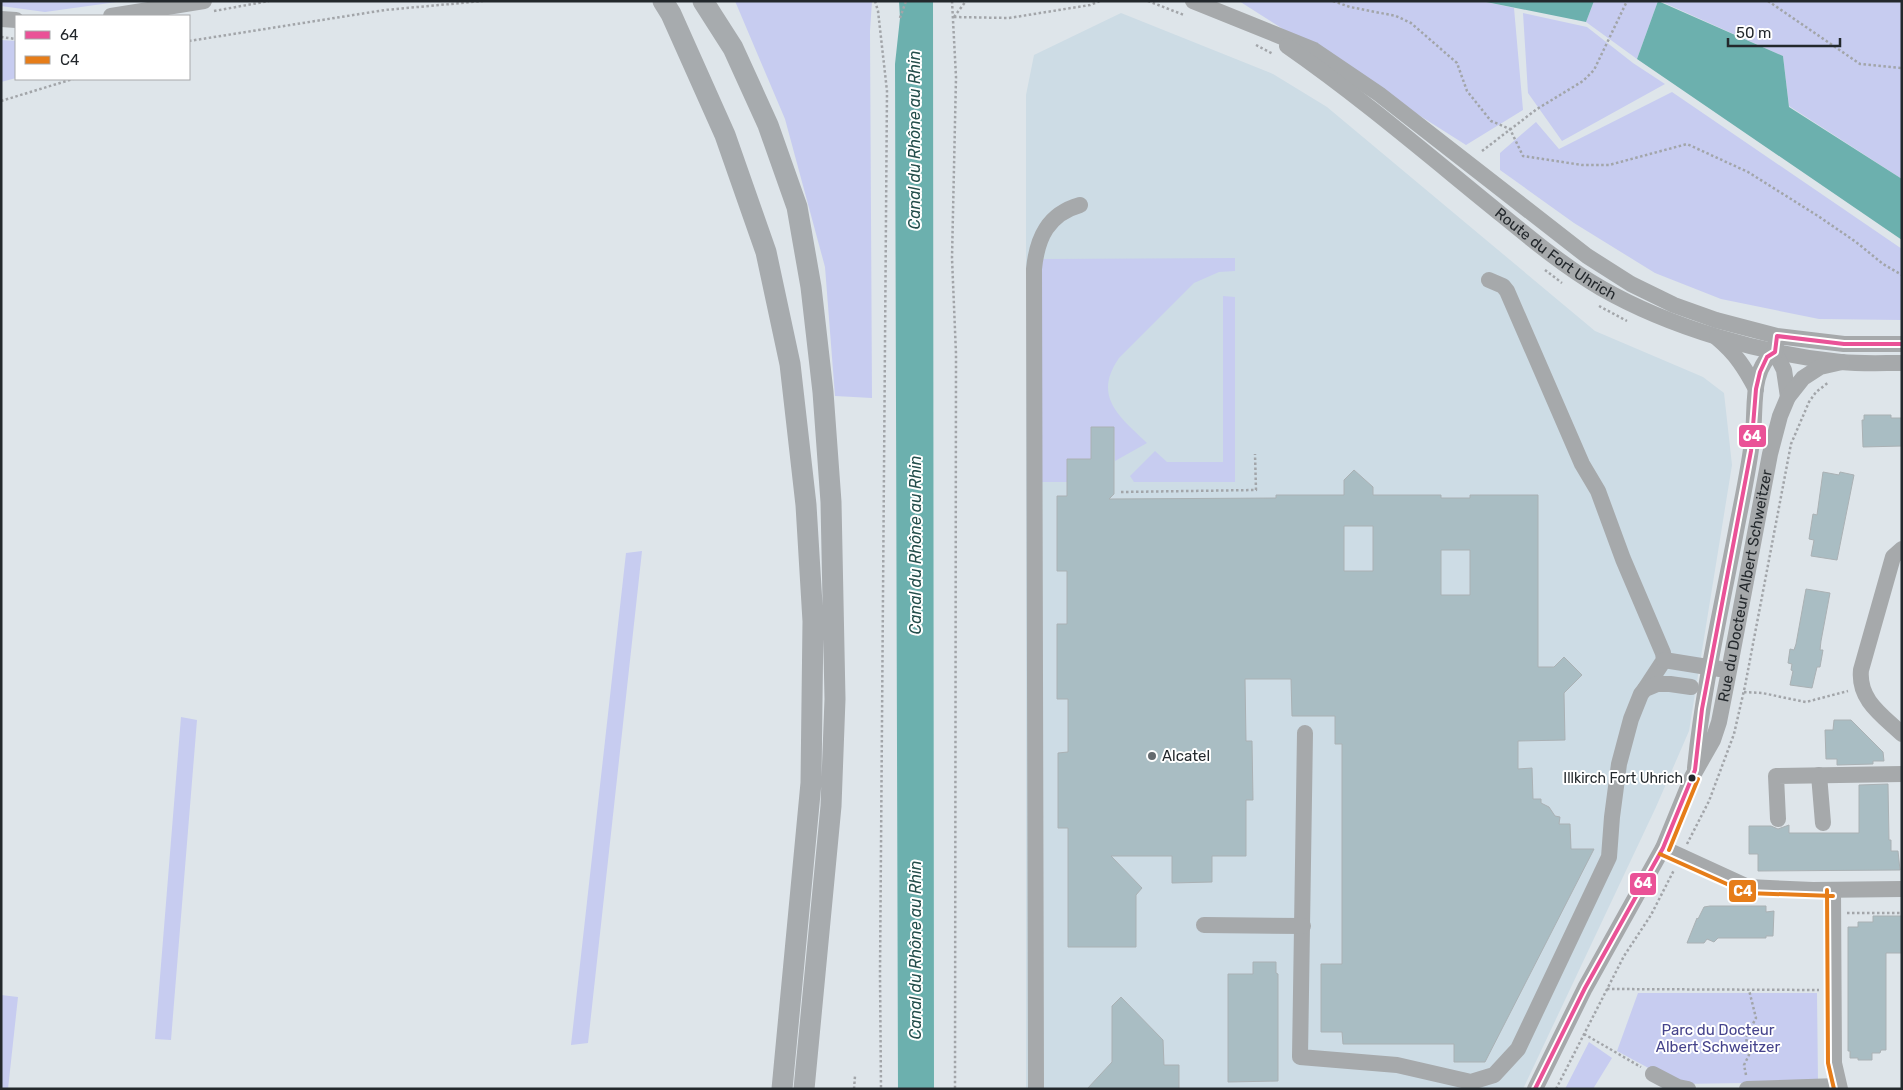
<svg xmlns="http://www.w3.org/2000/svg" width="1903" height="1090" viewBox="0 0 1903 1090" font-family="Rubik,sans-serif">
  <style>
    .built { fill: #cddce5 }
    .green { fill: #c7ccf0 }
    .water { fill: #6cb0ae }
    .building { fill: #a9bdc3; stroke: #aab1b4; fill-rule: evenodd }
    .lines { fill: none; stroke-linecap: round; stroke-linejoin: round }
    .path { stroke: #a2a5a9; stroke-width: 2.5; stroke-dasharray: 2.5 2.5; stroke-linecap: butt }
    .minor { stroke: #a6a9ab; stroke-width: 16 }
    .major { stroke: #a7abae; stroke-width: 21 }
    .bus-1-casing { stroke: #fff; stroke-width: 8 }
    .bus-2-casing { stroke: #fff; stroke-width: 8 }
    .bus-1 { stroke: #ea5297; stroke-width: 4 }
    .bus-2 { stroke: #e67d19; stroke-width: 4 }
    .poi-dot { fill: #646a6e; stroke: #fff; stroke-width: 2 }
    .bus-dot { fill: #23282c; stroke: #fff; stroke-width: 2 }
    .labels { text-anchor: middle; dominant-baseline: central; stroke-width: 4; stroke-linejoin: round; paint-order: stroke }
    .bus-label { font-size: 14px; fill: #23282c; stroke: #fff; text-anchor: end }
    .street-label { font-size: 15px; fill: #23282c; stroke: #fff }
    .poi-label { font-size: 15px; fill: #23282c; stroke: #fff; text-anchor: start }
    .park-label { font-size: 15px; fill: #45438c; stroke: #fff }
    .water-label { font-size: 16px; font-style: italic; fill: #244e4b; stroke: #fff }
    .line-badge { stroke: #fff; stroke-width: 2 }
    .badge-label { font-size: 14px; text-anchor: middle; font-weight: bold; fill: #fff }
  </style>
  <rect width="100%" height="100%" fill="#dee5ea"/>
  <path class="built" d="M1121,13L1273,74L1327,107L1595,331L1703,377L1724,393L1732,465L1689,731L1656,807L1523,1089H1026V95L1034,55Z"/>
  <path class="green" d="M1,1H124L45,12L1,6Z
    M735,1H872L870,31L872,398L835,396L825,267L785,119Z
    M1239,1H1481L1514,8L1523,110L1466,145Z
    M1594,1H1658L1637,59L1586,22Z
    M1660,1H1902V179L1789,106L1783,56Z
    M1523,13L1587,27L1633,63L1665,84L1562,141L1528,93Z
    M1,40L16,41V78L1,82Z
    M1672,92L1902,249V320L1819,319L1721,299L1655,273L1574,223L1500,170V153L1536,122L1559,149Z
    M1235,258V271L1219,272L1194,283L1119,358C1092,397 1120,417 1147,443L1115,461L1114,427H1091V459H1067V482H1042L1041,259Z
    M1223,296L1235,297V482H1134L1130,476L1155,451L1167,462H1223Z
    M642,551L588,1043L571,1045L626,553Z
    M181,717L197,720L171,1040L155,1039Z
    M1638,993H1817L1818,1082L1678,1084L1617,1051Z
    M1,995L18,997L8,1089H1Z
    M1589,1042L1612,1058L1593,1089H1565Z"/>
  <path class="water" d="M899,1H933L934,1089H898L895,64L900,18Z
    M1481,1H1594L1586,22Z
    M1658,1L1783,56L1789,107L1902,179V240L1637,59Z"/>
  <path class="building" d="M1864,415H1891V418H1902V446L1863,447L1862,420H1864Z
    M1091,427H1114V494L1109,499L1276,498V495H1344V480L1354,470L1373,487V495H1441V498H1470V495H1538V667H1554L1564,657L1582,675L1564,693L1565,740L1518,741V769L1532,768L1533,799H1541V803L1549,807L1555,816L1560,817L1559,824H1570L1571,849H1594L1485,1062H1454V1044H1343L1342,1032H1321V964H1342V744H1335V716H1292L1291,679H1245L1246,741H1252L1253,800H1246V856H1212V882L1172,883V856H1111L1142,888L1136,895V947H1068V828H1058V753L1068,752V699H1057V624H1067V571H1057V496H1067V459H1091ZM1344,526H1373V571H1344ZM1441,550H1470V595H1441Z
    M1823,472L1839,475L1840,472L1854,475L1837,560L1811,556L1814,540L1809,539L1813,514L1817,515Z
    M1806,589L1830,593L1821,641L1820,650H1823L1820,667H1817L1812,688L1790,685L1793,671L1791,670L1792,664L1788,663L1790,649L1794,650L1796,644Z
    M1834,720H1851L1883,752L1884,761H1873V764L1837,765V759H1826L1825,730H1833Z
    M1888,784L1889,840H1891V851H1898L1900,870L1758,871V854H1749V826H1771L1778,829L1789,825V833H1859V785Z
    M1710,906H1766V912L1774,911L1773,936H1766V938H1718L1714,942L1707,939L1704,943H1687L1697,918L1698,919L1704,907Z
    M1873,916H1902V953H1886V1050H1881L1880,1053H1872V1060H1858V1058H1850V1051H1848V927H1858V922H1873Z
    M1253,962H1276V973L1278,974V1081L1228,1082V974H1253Z
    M1121,997L1163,1040L1164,1065H1179V1089H1087L1112,1062V1006Z"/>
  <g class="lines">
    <path class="path" d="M875,1L878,11L887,91L880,974L881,1089
      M952,1L956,77L952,258L956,354L955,1089
      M1148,1L1184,15
      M1333,1L1350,7L1396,16L1411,23L1457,63L1467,91L1491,121L1510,129L1523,156L1582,165H1609L1687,144L1748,172L1818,216L1856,242L1883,264L1902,275
      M1768,1L1860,64L1902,68
      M214,11L269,1
      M954,17L1009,18L1090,5L1100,1
      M954,17L966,1
      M900,18L906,1
      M1,37L16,39
      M189,41L385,10L483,1
      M1256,45L1273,54
      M1,101L73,79
      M1482,151L1537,109L1583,81L1594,70L1627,1
      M1545,270L1562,283
      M1599,306L1627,321
      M1121,492L1256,490L1255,454
      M1744,692L1762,693L1806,702L1848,691
      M1687,844L1709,801L1734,734L1745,686L1791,444L1809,402L1816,392L1829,382
      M1847,913H1902
      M1607,989L1819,990
      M1584,1034L1641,1067
      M1746,1075L1744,1065L1749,1055L1746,1037L1756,1018L1749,990
      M854,1089L855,1076
      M1556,1089L1624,956L1651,915L1674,870"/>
    <g class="minor">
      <path d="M1193,1L1314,50L1379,94L1587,256L1631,284L1674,305L1716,320L1777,336L1844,344H1902"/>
      <path d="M111,16L204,1"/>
      <path d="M1,19L16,20"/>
      <path id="s1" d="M1287,46C1356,94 1421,149 1486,202C1523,232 1560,264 1601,288C1671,328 1762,354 1841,362C1861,364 1882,363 1902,363"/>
      <path d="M1489,280L1503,286L1507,291L1582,464L1598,491L1623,559L1663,653L1664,660L1645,689"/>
      <path d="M1717,338C1736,354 1745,368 1756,389"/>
      <path d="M1776,344L1775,352L1784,370L1788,397"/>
      <path d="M1902,549L1893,557L1861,670C1858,700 1882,715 1902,734"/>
      <path d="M1664,660L1720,669"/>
      <path d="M1305,733L1300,1057L1397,1065L1471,1082L1494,1075L1518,1049L1609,857L1612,817L1619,764L1631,719L1641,694L1645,689L1657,684H1670L1691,687"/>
      <path d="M1695,768C1703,687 1722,606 1737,526C1743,495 1750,464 1753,433C1756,407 1750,368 1775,352"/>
      <path d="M1819,775L1823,823"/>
      <path d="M1778,819L1776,776L1902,774"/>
      <path d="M1663,848L1748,887L1813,890L1902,889"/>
      <path d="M1833,890L1834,1063L1840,1089"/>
      <path d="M1204,925L1303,926"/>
      <path d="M1653,1074L1678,1087L1688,1089"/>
      <path d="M1036,1089L1034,269C1037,238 1048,214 1080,205"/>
      <path id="s2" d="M1535,1089L1585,988L1663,848L1692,777L1713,740L1719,722L1729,671L1770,454L1780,416L1788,397L1803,378L1820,367L1842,362"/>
      <path d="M1747,1089L1838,1086"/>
    </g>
    <path class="major" d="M663,1L671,14L725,135L766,252L790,364L806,505L813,621L811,783L782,1089
      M703,1L733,48L768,125L797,207L811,287L823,392L831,502L835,699L831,806L804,1089"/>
    <defs>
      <path id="bus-1" d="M1535,1089L1585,988L1663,848L1695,770L1702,709L1751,451L1756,389L1760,372L1767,357L1775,352L1777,336L1844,344H1902"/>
      <path id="bus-2" d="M1669,850L1698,779
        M1660,854L1747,893L1833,896
        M1827,890L1828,1063L1834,1089"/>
    </defs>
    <use href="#bus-1" class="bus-1-casing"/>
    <use href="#bus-2" class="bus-2-casing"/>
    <use href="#bus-1" class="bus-1"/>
    <use href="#bus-2" class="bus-2"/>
  </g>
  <circle class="poi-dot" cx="1152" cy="756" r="5"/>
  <circle class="bus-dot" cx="1692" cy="778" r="4.5"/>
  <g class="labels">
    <g class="bus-label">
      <text x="1683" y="778">Illkirch Fort Uhrich</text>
    </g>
    <g class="street-label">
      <text stroke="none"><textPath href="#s1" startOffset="340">Route du Fort Uhrich</textPath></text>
      <text stroke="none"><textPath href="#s2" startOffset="550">Rue du Docteur Albert Schweitzer</textPath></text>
    </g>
    <g class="poi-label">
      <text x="1162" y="756">Alcatel</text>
    </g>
    <g class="park-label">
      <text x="1718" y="1030">Parc du Docteur<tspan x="1718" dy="17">Albert Schweitzer</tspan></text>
    </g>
    <g class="water-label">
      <text transform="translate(914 140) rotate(-90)">Canal du Rhône au Rhin</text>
      <text transform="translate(915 545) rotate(-90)">Canal du Rhône au Rhin</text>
      <text transform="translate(915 950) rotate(-90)">Canal du Rhône au Rhin</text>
    </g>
  </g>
  <g class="line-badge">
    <rect x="1738" y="424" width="29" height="24" rx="5" fill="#ea5297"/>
    <rect x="1629" y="872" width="28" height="24" rx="5" fill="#ea5297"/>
    <rect x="1728" y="879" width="29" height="24" rx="5" fill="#e67d19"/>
  </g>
  <g class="badge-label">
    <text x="1752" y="441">64</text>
    <text x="1643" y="888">64</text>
    <text x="1743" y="896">C4</text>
  </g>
  <rect width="1903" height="1090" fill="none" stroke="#23282c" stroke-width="5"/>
  <rect x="15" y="15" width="175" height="65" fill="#ffffff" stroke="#a7a9ab"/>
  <rect x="25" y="31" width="25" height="8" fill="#ea5297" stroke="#a7a9ab"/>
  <text x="60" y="40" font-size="15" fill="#23282c">64</text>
  <rect x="25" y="56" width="25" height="8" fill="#e67d19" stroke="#a7a9ab"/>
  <text x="60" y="65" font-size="15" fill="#23282c">C4</text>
  <path d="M1728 38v8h112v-8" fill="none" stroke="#23282c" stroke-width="2.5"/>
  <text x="1736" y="38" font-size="15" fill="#23282c" stroke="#ffffff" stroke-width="4" paint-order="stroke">50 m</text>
</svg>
